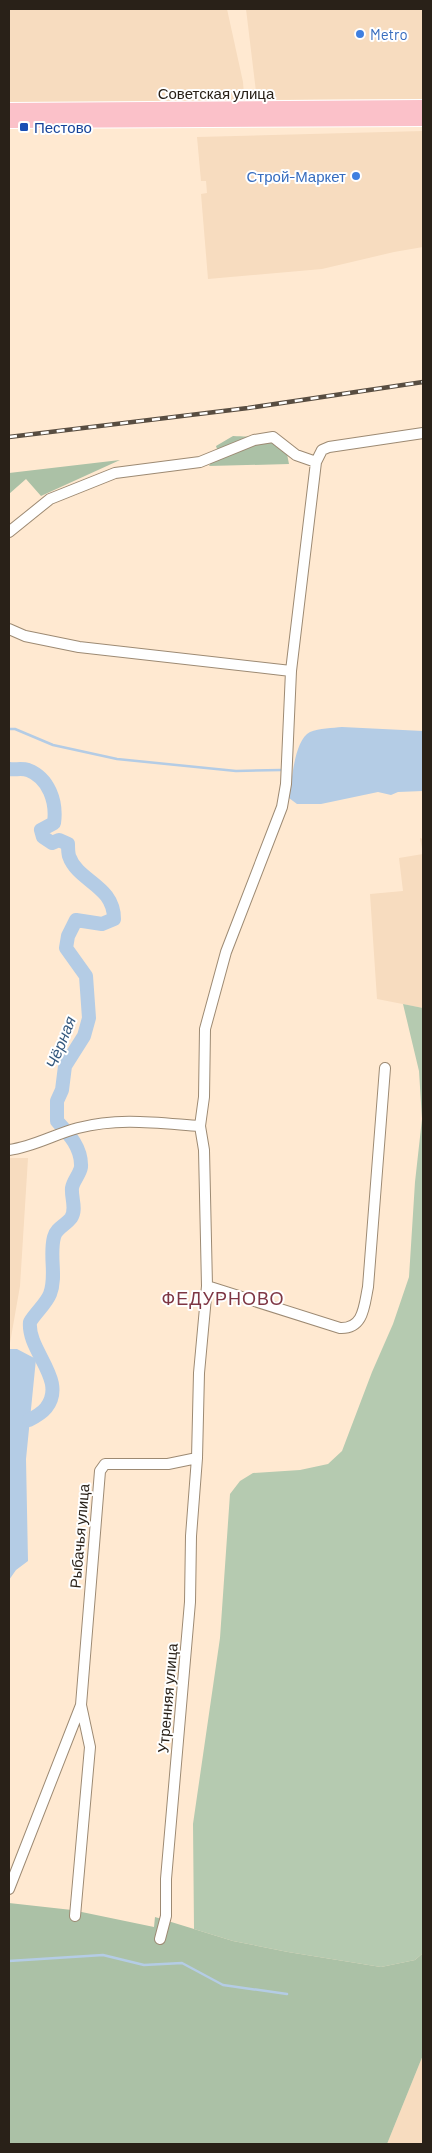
<svg xmlns="http://www.w3.org/2000/svg" width="432" height="2153" viewBox="0 0 432 2153" font-family="Barlow,sans-serif">
  <style>
    .built { fill: #f7dcbf }
    .green { fill: #b5cab0 }
    .forest { fill: #abc1a6 }
    .water { fill: #b4cce5 }
    .lines { fill: none; stroke-linecap: round; stroke-linejoin: round }
    .stream { stroke: #b4cce5; stroke-width: 2.5 }
    .river { stroke: #b4cce5; stroke-width: 14 }
    .minor-casing { stroke: #9d8a73; stroke-width: 12 }
    .major-casing { stroke: #fff; stroke-width: 16 }
    .minor { stroke: #fff; stroke-width: 10 }
    .major { stroke: #fbc1c9; stroke-width: 14 }
    .rail-casing { stroke: #584d41; stroke-width: 4.5 }
    .rail { stroke: #fff; stroke-width: 2.5; stroke-dasharray: 8; stroke-linecap: butt }
    .shop-dot { fill: #3f7fe0; stroke: #fff; stroke-width: 2 }
    .transit-dot { fill: #1a4fb4; stroke: #fff; stroke-width: 2 }
    .labels { text-anchor: middle; dominant-baseline: central; stroke-width: 4; stroke-linejoin: round; paint-order: stroke }
    .shop-label { font-size: 15px; fill: #366cbe; stroke: #fff; text-anchor: start }
    .street-label { font-size: 15px; fill: #292118; stroke: #fff }
    .transit-label { font-size: 15px; fill: #164399; stroke: #fff; text-anchor: start }
    .water-label { font-size: 16px; font-style: italic; fill: #35597e; stroke: #fff }
    .quarter-label { font-size: 18px; letter-spacing: 1px; fill: #7e3644; stroke: #fff }
  </style>
  <rect width="100%" height="100%" fill="#ffe9d1"/>
  <path class="built" d="M9,9H227L243,82L244,95L237,101L9,104Z
    M246,9H423V99L257,100Z
    M423,131V247L394,252L322,269L208,279L201,194L207,193L206,181H201L197,137Z
    M420,838L423,839V1008L377,999L370,894L403,891L399,858L423,854Z
    M9,1158H28L20,1286L10,1343Z
    M423,2055V2144H387Z"/>
  <path class="green" d="M403,1004L423,1008V1953L415,1960L381,1967L288,1952L233,1941L194,1929L193,1824L220,1638L230,1494L240,1481L253,1473L300,1470L328,1464L342,1451L372,1372L393,1324L409,1277L415,1182L422,1119L419,1071Z"/>
  <path class="forest" d="M233,436C263,438 263,432 287,454L289,464L209,466L218,452L216,446Z
    M120,460L41,496L26,479L9,494V473Z
    M9,1903L72,1910L154,1927L155,1917L233,1941L288,1952L381,1967L415,1960L423,1953V2055L387,2144H9Z"/>
  <path class="water" d="M342,727L423,731V791L398,792L391,795L378,792L321,804H297L289,798C292,781 294,740 310,732C319,728 333,728 342,727Z
    M9,1349H17L36,1359L26,1459L28,1561L16,1570L9,1580Z"/>
  <g class="lines">
    <path class="stream" d="M9,729H15L53,745L117,759L236,771L281,770
      M9,1961L103,1955L144,1965L182,1963L223,1985L287,1994"/>
    <path class="river" d="M9,769C15,770 22,768 28,770C49,778 57,802 54,823L41,830L43,837L52,843L59,840L68,844C68,847 68,852 69,856C78,882 114,885 114,919L102,924L76,920L68,936L66,948L86,976L89,1018L84,1036L65,1066L62,1090L57,1101V1121C69,1134 82,1148 81,1167C80,1174 73,1181 72,1188C71,1198 77,1209 71,1218C66,1225 56,1228 54,1237C49,1256 57,1276 50,1294C46,1304 36,1312 30,1322C27,1351 68,1380 46,1408C42,1413 35,1417 29,1420"/>
    <defs>
      <path id="minor" d="M9,532L50,499L115,473L200,462L254,440L273,437L296,455L316,462
        M9,629L25,636L79,647L291,671
        M9,1150C33,1147 55,1134 78,1128C119,1117 158,1123 200,1126
        M207,1286L340,1328C364,1329 364,1306 368,1287L385,1068
        M9,1889L81,1705L100,1471L105,1464H168L197,1458
        M75,1916L90,1747L81,1705
        M160,1939L166,1916V1879L190,1602L191,1536L197,1458L199,1373L207,1286L204,1150L200,1126L204,1097L205,1029L226,952L282,807L286,784L291,671L316,462L322,450L329,447L423,433"/>
      <path id="major" d="M9,110L423,107
        M9,121L423,119"/>
    </defs>
    <use href="#minor" class="minor-casing"/>
    <use href="#major" class="major-casing"/>
    <use href="#minor" class="minor"/>
    <use href="#major" class="major"/>
    <defs>
      <path id="rail" d="M9,437L248,408L423,382"/>
    </defs>
    <use href="#rail" class="rail-casing"/>
    <use href="#rail" class="rail"/>
  </g>
  <g class="shop-dot">
    <circle cx="360" cy="34" r="5"/>
    <circle cx="356" cy="176" r="5"/>
  </g>
  <rect class="transit-dot" x="19" y="122" width="10" height="10" rx="2.5"/>
  <g class="labels">
    <g class="shop-label">
      <text x="370" y="34">Metro</text>
      <text x="346" y="176" text-anchor="end">Строй-Маркет</text>
    </g>
    <g class="street-label">
      <text x="216" y="93">Советская улица</text>
      <text transform="translate(79 1536) rotate(-85)">Рыбачья улица</text>
      <text transform="translate(167 1698) rotate(-85)">Утренняя улица</text>
    </g>
    <g class="transit-label">
      <text x="34" y="127">Пестово</text>
    </g>
    <g class="water-label">
      <text transform="translate(60 1042) rotate(-68)">Чёрная</text>
    </g>
    <g class="quarter-label">
      <text x="223" y="1298">ФЕДУРНОВО</text>
    </g>
  </g>
  <rect width="432" height="2153" fill="none" stroke="#292118" stroke-width="20"/>
</svg>
